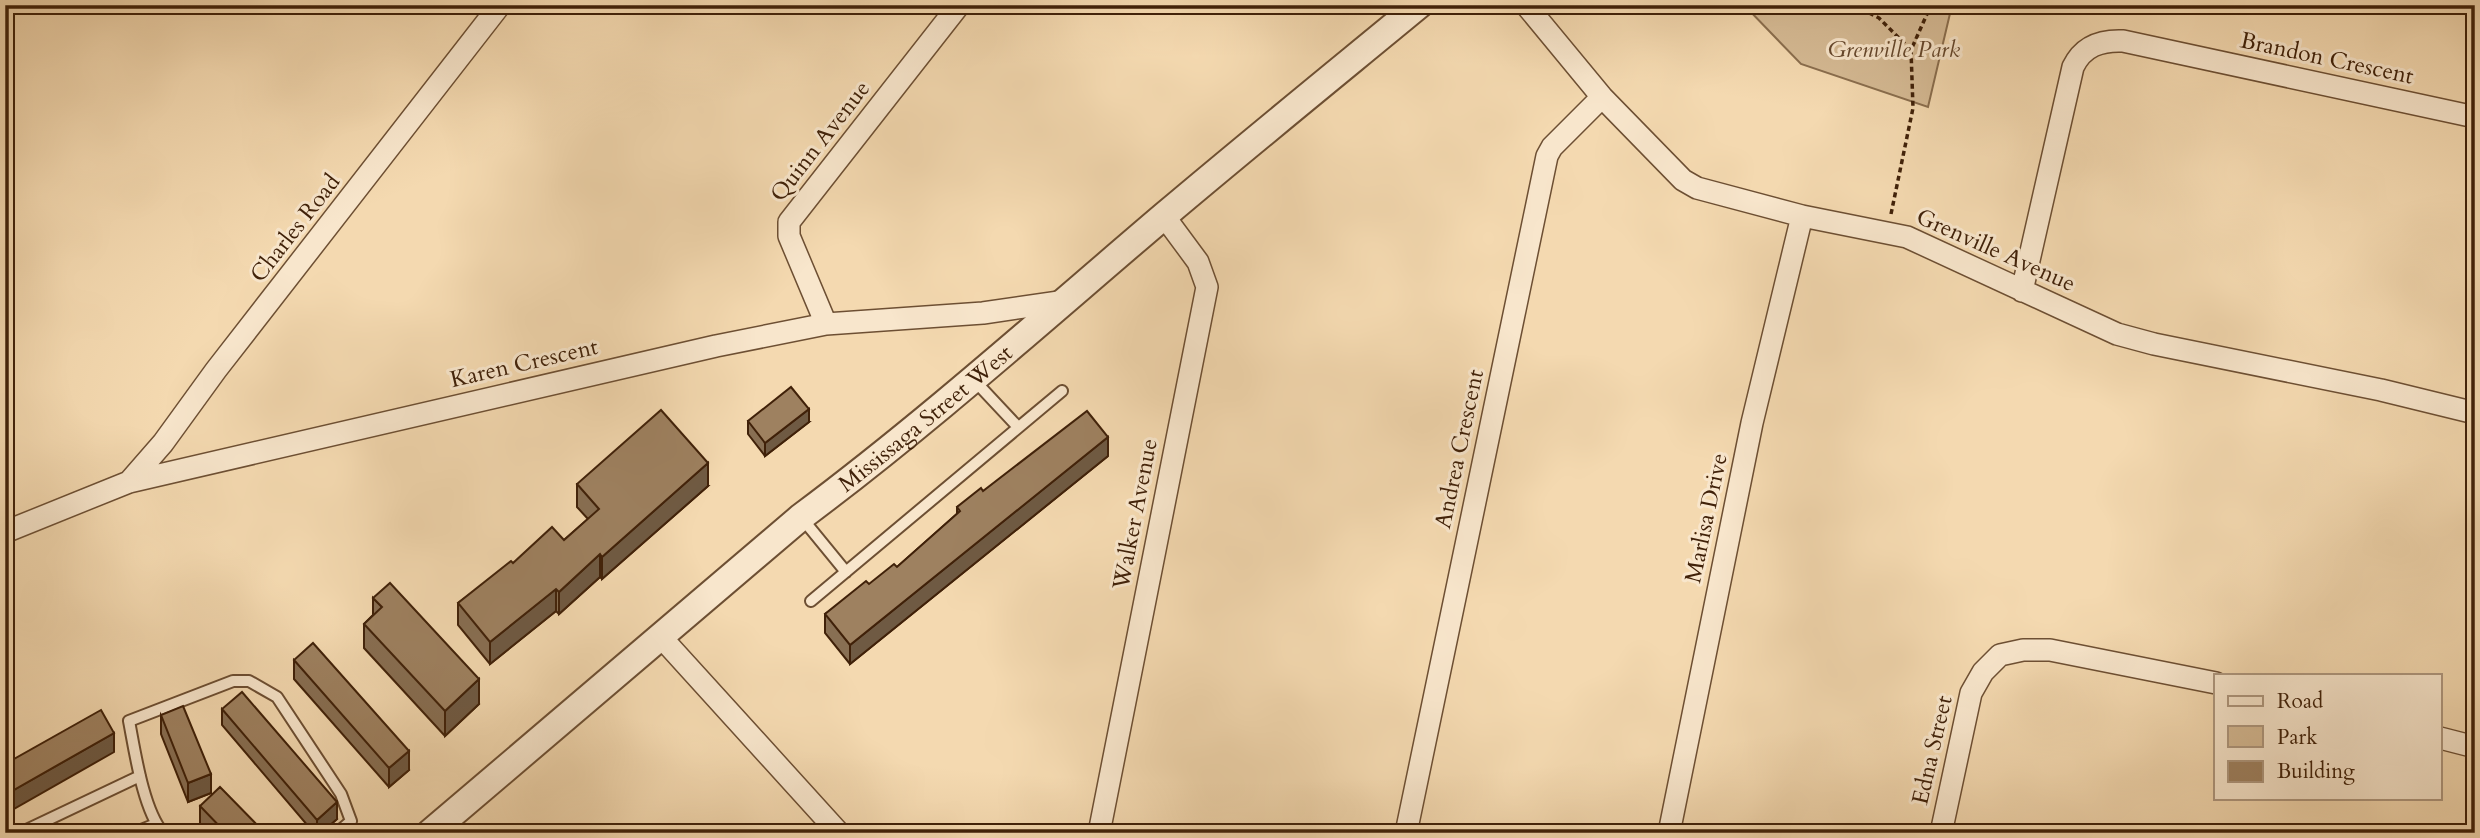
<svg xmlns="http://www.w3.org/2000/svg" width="2480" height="838" viewBox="0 0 2480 838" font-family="Cardo,serif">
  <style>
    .green { fill: #d5ba94; stroke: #8a6e4e; stroke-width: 2 }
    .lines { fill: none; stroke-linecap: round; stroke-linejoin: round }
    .service-casing { stroke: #6d4f33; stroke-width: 14 }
    .minor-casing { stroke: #6d4f33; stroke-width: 24 }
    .tertiary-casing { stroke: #6d4f33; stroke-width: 30 }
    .path { stroke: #402109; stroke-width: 3.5; stroke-dasharray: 5 3.5; stroke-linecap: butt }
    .service { stroke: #f8e6cc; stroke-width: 10 }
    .minor { stroke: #f8e6cc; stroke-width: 21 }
    .tertiary { stroke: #f8e6cc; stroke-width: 26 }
    .wall { fill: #886f53; stroke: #402109; stroke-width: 2 }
    .shaded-wall { fill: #6f5a43; stroke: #402109; stroke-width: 2 }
    .building { fill: #9e8160; stroke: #402109; stroke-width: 2 }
    .labels { text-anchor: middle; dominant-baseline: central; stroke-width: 6; stroke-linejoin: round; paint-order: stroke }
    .park-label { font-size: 23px; font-style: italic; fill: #65472c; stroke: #f8e6cc }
    .street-label { font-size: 23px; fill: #402109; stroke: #f8e6cc }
  </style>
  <rect width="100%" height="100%" fill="#f4d9b0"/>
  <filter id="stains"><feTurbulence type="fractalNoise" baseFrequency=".00286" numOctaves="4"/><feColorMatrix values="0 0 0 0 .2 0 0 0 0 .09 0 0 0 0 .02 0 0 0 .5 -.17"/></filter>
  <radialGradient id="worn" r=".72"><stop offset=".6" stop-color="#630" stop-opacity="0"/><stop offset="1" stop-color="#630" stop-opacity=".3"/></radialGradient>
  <path class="green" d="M1744,5H1952L1928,107L1801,64Z"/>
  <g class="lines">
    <defs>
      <path id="service" d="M973,379L1018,427
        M801,517L846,572
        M811,601L1062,391
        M20,833L140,776
        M134,833L156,824
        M163,833C143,809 135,752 129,721L233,681H249L277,697L341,794L351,821L337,833"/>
      <path id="minor" d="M1526,5L1602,97L1683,180L1697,188L1802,216L1907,237L2117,334L2154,344L2381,390L2475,413
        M2022,291L2073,67C2083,46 2101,40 2123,41L2475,117
        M826,324L789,236V222L959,5
        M129,482L163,443L216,370L500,5
        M5,532L129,482L716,346L826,324L983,313L1066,301
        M661,637L839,833
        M2440,738L2475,747
        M1099,833L1207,287L1198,262L1164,216
        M1406,833L1547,156L1552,147L1602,97
        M1669,833L1752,423L1802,216
        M1941,833L1971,693L1983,672L2000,655L2023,650H2050L2216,683"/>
      <g id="tertiary">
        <path id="s1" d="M430,833L801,517C927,423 1045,317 1165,215C1249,144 1334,75 1419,5"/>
      </g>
    </defs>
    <use href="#service" class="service-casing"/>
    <use href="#minor" class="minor-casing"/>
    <use href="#tertiary" class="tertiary-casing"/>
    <path class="path" d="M1854,5L1879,18L1911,50
      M1891,214L1913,108L1911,50L1931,5"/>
    <use href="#service" class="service"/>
    <use href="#minor" class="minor"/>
    <use href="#tertiary" class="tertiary"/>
  </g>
  <path class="wall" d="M748,421L809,422L765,456L748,434Z
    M1108,456L850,664L825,633V614L897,567L957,514V507L983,491Z
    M577,484L708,486L602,579L600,577L559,614L556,611L490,664L458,625V603L513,563L564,540L588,519L577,507Z
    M373,598L479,704L445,736L364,648V624L373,615Z
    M294,660L409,770L389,787L294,679Z
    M222,709L337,819L321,833H314L222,725Z
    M161,715L211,793L188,802L161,734Z
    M200,806L265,833H208L200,825Z"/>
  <path class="shaded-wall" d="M809,409V422L765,456V443Z
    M1108,437V456L850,664V645Z
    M708,463V486L602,579V557Z
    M600,554V577L559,614V592Z
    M556,589V611L490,664V642Z
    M479,679V704L445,736V711Z
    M114,733V752L5,814V795Z
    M409,751V770L389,787V768Z
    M211,774V793L188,802V783Z
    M337,802V819L321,833H317V820Z"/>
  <path class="building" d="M791,387L809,409L765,443L748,421Z
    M661,410L708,463L602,557L600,554L559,592L556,589L490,642L458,603L511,561L513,563L552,527L564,540L599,509L577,484Z
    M1087,411L1108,437L850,645L825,614L866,581L869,584L894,564L897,567L960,511L957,507L981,488L983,491Z
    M390,583L479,679L445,711L364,624L382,607L373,598Z
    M313,643L409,751L389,768L294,660Z
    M242,692L337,802L317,820L222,709Z
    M183,706L211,774L188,783L161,715Z
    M101,710L114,733L5,795V764Z
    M220,787L265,833H226L200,806Z"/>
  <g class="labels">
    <g class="park-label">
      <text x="1894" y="49">Grenville Park</text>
    </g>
    <g class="street-label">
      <text transform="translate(2327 58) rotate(12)">Brandon Crescent</text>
      <text transform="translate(820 141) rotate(-52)">Quinn Avenue</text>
      <text transform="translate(295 228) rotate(-52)">Charles Road</text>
      <text transform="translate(1996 250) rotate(24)">Grenville Avenue</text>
      <text transform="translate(524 363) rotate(-13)">Karen Crescent</text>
      <text stroke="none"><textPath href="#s1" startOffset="646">Mississaga Street West</textPath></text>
      <text transform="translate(1459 449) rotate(-78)">Andrea Crescent</text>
      <text transform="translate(1135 514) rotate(-79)">Walker Avenue</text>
      <text transform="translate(1706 518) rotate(-78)">Marlisa Drive</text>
      <text transform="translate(1932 750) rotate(-77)">Edna Street</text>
    </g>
  </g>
  <rect width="2480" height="838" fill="none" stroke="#f4d9b0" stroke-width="28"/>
  <rect x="7" y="7" width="2466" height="824" fill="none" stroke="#402109" stroke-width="3.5"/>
  <rect x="14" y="14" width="2452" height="810" fill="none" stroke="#402109" stroke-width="2"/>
  <rect x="2214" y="674" width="228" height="126" fill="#f8e6cc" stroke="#ae977e" stroke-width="2"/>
  <rect x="2228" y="696" width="35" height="10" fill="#f8e6cc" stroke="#ae977e" stroke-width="2"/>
  <text x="2277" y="708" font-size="21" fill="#402109">Road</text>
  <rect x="2228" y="726" width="35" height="21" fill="#d5ba94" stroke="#ae977e" stroke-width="2"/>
  <text x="2277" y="744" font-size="21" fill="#402109">Park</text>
  <rect x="2228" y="761" width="35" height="21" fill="#9e8160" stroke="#ae977e" stroke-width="2"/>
  <text x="2277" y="778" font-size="21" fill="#402109">Building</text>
  <rect width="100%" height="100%" filter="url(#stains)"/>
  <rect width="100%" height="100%" fill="url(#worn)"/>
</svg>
